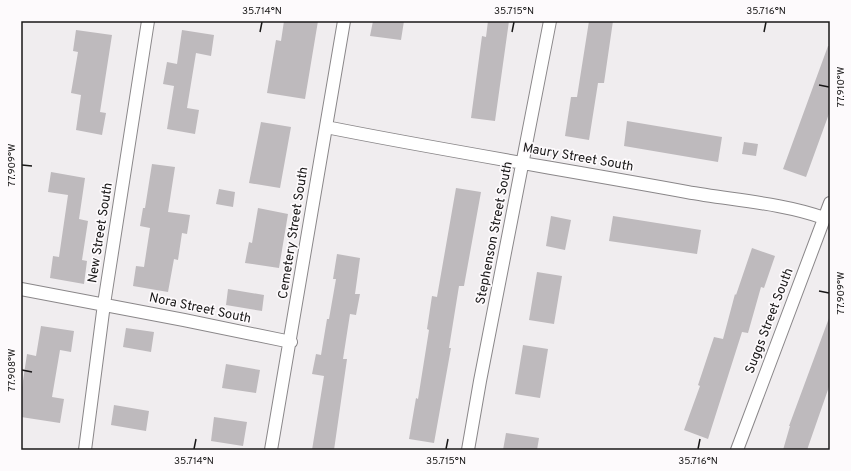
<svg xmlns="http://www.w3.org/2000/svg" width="851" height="471" viewBox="0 0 851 471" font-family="Overpass,sans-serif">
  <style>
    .building { fill: #bebabd }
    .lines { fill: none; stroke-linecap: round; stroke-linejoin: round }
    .minor-casing { stroke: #8a8789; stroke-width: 14 }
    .minor { stroke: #fff; stroke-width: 12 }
    .ticks { fill: none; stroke: #181717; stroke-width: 1.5 }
    .labels { text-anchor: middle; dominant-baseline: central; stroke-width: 3.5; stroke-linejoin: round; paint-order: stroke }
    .street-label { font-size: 13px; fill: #181717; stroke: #fdfafc }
    .neatline { fill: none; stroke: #181717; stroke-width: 1.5 }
    .ticks-label { font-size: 10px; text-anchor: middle; fill: #181717 }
  </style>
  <rect width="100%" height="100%" fill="#f0edef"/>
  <path class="building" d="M284,21H318L305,99L267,93L276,40L281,41Z
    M373,21H404L401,40L370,36Z
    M488,21H509L495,121L471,118L482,36L486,37Z
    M589,21H613L604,83H598L589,140L565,136L571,97H577Z
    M76,30L112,35L100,112L106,113L102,135L76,130L81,95L71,93L78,52L73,51Z
    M182,30L214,35L211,56L196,53L187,108L199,110L195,134L167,129L174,86L163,84L167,62L177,64Z
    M828,46H830V111L806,177L783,169Z
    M627,121L722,137L718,162L624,146Z
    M261,122L291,127L280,188L249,183Z
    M744,142L758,144L756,156L742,154Z
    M152,164L175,167L168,212L190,215L187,234L182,233L178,260L174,259L168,292L133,286L136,266L144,267L150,228L140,226L143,208H145Z
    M51,172L85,178L79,219L88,221L82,260L87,261L84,284L50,278L53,256L59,257L68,195L48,192Z
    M456,188L481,192L464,286H459L449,348H451L434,443L409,439L416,398L418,399L429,330L427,329L432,296L437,297Z
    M219,189L235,192L233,207L216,204Z
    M258,208L288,214L279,268L245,263L249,242L252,243Z
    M551,216L571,220L565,250L546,246Z
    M613,216L701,230L697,254L609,241Z
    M752,248L775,256L764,288L761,287L748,333L742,332L708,439L684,430L700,386L698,385L714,337L723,339L735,294L736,295Z
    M337,254L360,258L355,294H360L356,315L350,314L343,359H347L334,450H312L324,376L312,374L316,354L321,355L327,319H329L336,279H333Z
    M537,272L562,276L554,324L529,320Z
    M228,289L264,295L262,311L226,305Z
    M829,318L830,384L807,450H783L790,426H789Z
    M41,326L74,331L71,352L60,350L52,397L64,399L60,423L21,417V394L27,354L36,356Z
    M126,328L154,332L151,352L123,347Z
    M523,345L548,349L540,398L515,394Z
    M226,364L260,370L256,393L222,388Z
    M114,405L149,411L146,431L111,425Z
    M214,417L247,422L243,446L211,441Z
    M506,433L539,438L537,450H503Z"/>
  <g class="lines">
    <defs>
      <path id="minor" d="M326,127C446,151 567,170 687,192C731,200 783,203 824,218
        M21,289L184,320L291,342
        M85,450L104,304L148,21
        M271,450L344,21
        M468,450L480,381L550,21
        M737,450L830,203"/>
    </defs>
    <use href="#minor" class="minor-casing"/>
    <use href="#minor" class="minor"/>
  </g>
  <path class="ticks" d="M260,32L262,22M512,32L514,22M764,32L766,22M819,85L829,87M22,165L32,166M819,291L829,293M22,370L32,372M194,449L196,439M446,449L448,439M698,449L700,439"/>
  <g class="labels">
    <g class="street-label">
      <text transform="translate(578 158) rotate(10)">Maury Street South</text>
      <text transform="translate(101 233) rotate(-81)">New Street South</text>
      <text transform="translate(294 233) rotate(-81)">Cemetery Street South</text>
      <text transform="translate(495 233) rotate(-79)">Stephenson Street South</text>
      <text transform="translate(200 309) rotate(12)">Nora Street South</text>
      <text transform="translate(770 321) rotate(-69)">Suggs Street South</text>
    </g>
  </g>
  <rect width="851" height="471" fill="none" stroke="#fdfafc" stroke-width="44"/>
  <rect x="22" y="22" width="807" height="427" class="neatline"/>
  <g class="ticks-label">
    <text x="262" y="14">35.714°N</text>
    <text x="514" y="14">35.715°N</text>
    <text x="766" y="14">35.716°N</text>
    <text transform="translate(840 87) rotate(-90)" y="4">77.910°W</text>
    <text transform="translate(11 165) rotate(-90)" y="4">77.909°W</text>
    <text transform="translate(840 293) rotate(-90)" y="4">77.909°W</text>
    <text transform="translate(11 370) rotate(-90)" y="4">77.908°W</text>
    <text x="194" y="464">35.714°N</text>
    <text x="446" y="464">35.715°N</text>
    <text x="698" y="464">35.716°N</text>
  </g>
</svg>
